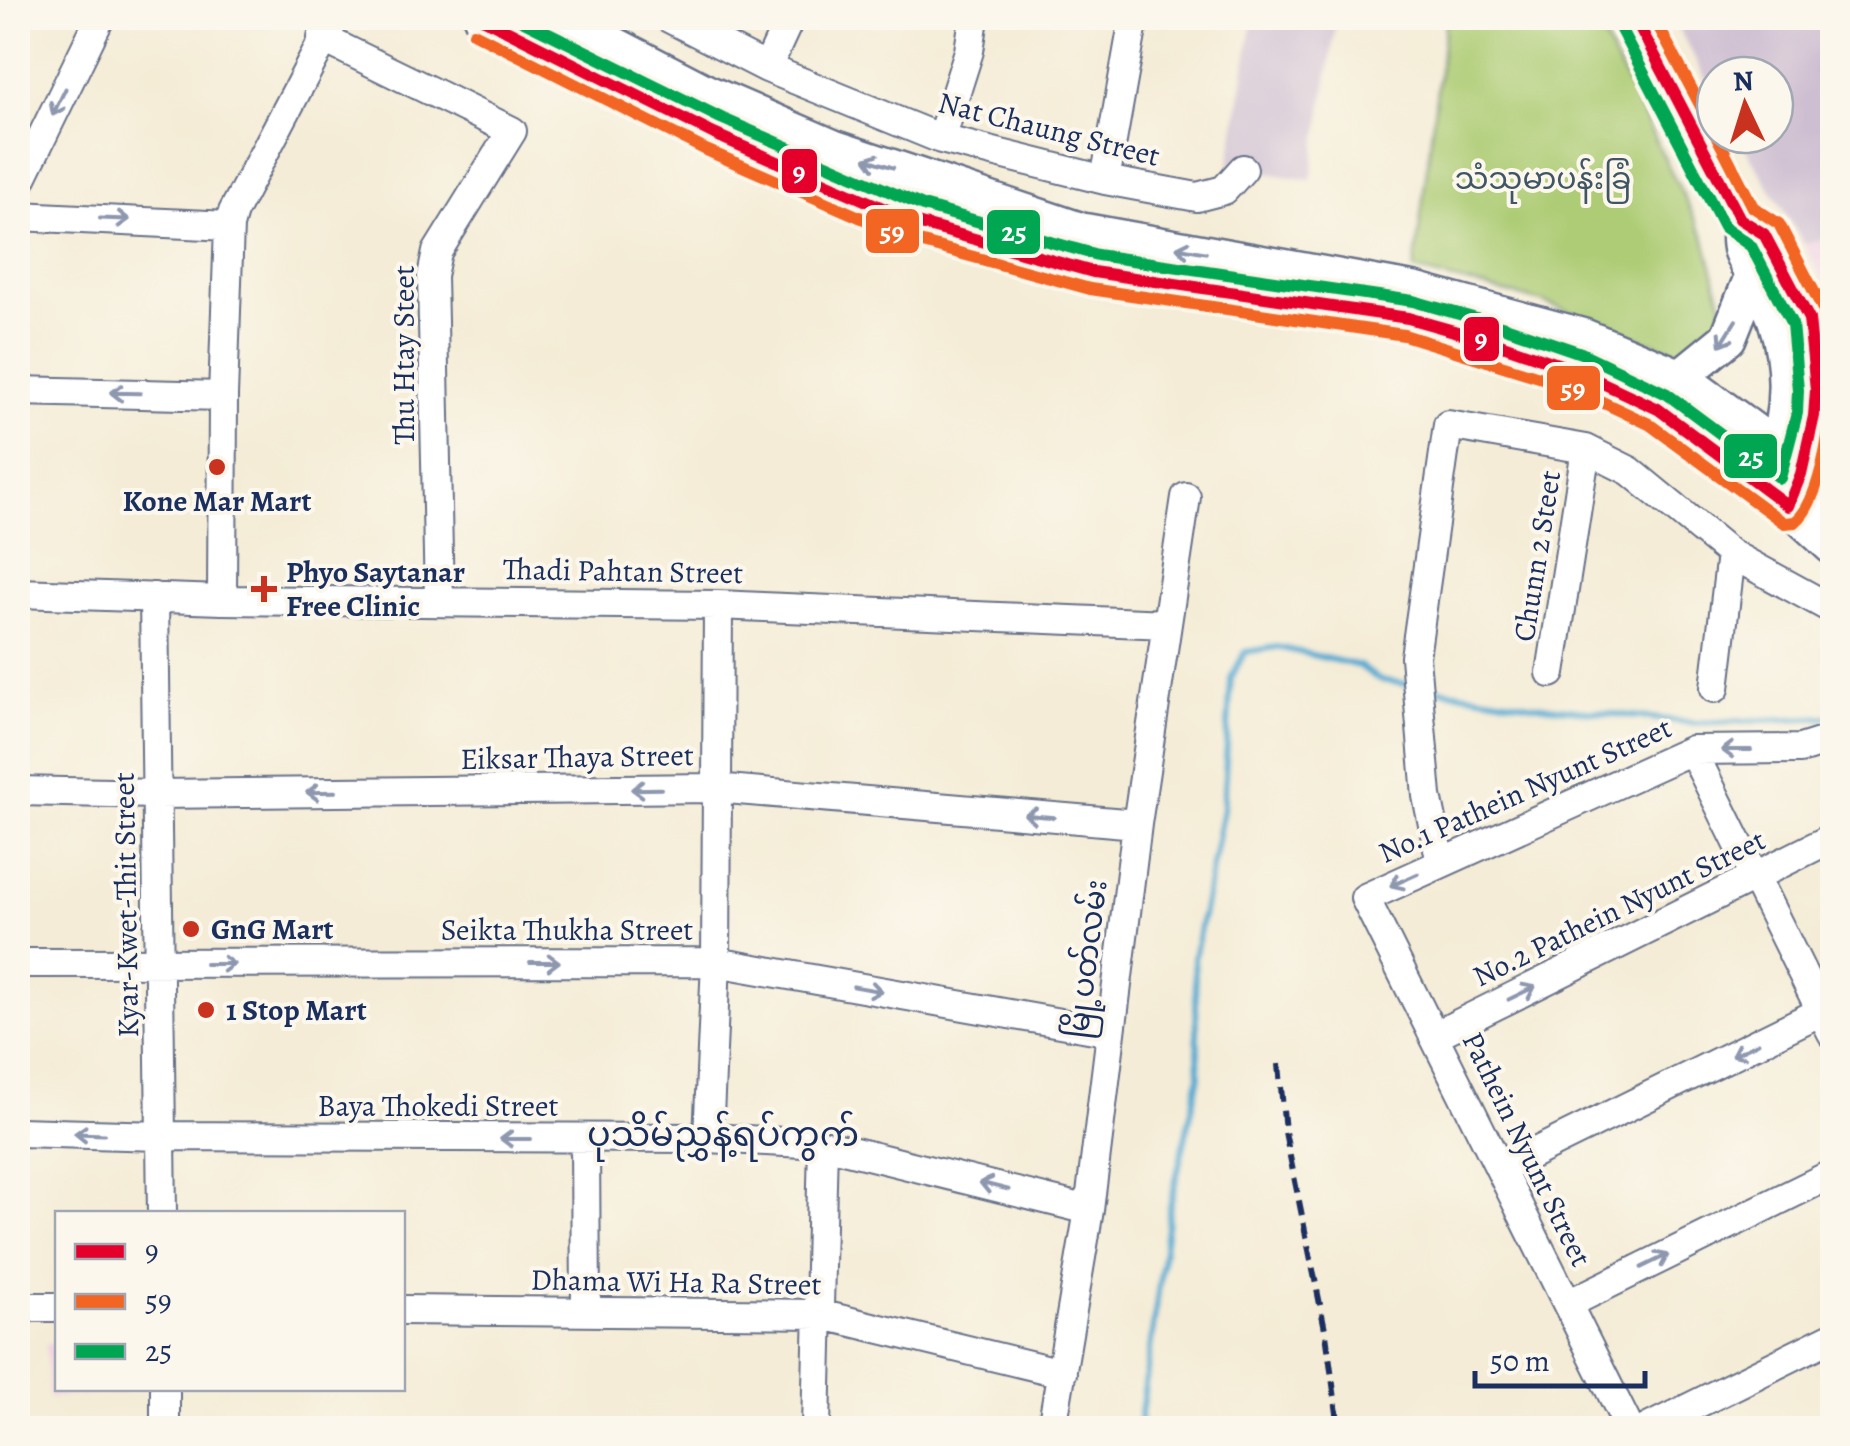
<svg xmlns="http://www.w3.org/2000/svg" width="1850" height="1446" viewBox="0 0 1850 1446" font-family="Alegreya,'Noto Sans Myanmar',serif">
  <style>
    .built { fill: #f0d0e4 }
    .industrial { fill: #cebed1 }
    .green { fill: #adcc74; stroke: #647e69; stroke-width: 2.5 }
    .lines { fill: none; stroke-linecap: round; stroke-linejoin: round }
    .stream { stroke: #55aad1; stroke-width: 6 }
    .minor-casing { stroke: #677188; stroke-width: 32 }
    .major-casing { stroke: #677188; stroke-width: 40 }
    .minor { stroke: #fff; stroke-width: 28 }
    .major { stroke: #fff; stroke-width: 35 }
    .rail { stroke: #1b2f5e; stroke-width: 6; stroke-dasharray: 15 8; stroke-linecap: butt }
    .bus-1-casing { stroke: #fbf7ec; stroke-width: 20 }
    .bus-2-casing { stroke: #fbf7ec; stroke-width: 20 }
    .bus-3-casing { stroke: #fbf7ec; stroke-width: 20 }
    .bus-1 { stroke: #e4002b; stroke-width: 12 }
    .bus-2 { stroke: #f26522; stroke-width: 12 }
    .bus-3 { stroke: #00a651; stroke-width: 12 }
    .oneway { stroke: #8d97ae }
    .poi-dot { fill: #c8321e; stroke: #fbf7ec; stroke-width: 4 }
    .labels { text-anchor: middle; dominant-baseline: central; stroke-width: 8; stroke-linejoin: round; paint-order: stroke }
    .street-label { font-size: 30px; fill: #1b2f5e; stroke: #fbf7ec }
    .park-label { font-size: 30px; fill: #405664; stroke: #fbf7ec }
    .poi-label { font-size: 30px; font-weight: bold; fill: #1b2f5e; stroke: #fbf7ec; text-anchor: start }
    .quarter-label { font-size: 35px; fill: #1b2f5e; stroke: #fbf7ec }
    .line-badge { stroke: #fbf7ec; stroke-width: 4 }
    .badge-label { font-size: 28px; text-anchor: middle; font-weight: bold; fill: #fff }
  </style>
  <rect width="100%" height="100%" fill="#fbf7ec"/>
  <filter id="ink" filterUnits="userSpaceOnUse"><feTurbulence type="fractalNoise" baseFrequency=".01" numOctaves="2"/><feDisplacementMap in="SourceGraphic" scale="20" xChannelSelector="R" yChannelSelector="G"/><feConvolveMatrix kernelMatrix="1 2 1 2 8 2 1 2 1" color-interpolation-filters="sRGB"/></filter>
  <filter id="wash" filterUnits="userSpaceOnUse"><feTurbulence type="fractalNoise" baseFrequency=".0048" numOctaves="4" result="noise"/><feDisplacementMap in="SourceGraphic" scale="40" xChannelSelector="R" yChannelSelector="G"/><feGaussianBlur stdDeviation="2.25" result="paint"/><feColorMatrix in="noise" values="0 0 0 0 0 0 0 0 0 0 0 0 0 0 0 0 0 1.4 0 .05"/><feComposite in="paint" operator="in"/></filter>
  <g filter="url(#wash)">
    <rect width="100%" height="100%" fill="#f4ecd6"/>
    <path class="built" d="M1832,236V301L1804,244Z
      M57,1343L58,1388L123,1389L124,1393L49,1397L46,1344Z"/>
    <path class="industrial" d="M1253,18H1337L1311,180L1229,167Z
      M1673,18H1832V236L1804,244L1737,135H1775V75H1715V96Z"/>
    <path class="green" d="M1446,18H1594L1705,239L1722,305L1721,323L1684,354L1543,302L1414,270Z"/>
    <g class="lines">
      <path class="stream" d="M1425,687L1550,707L1696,723L1832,717
        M1139,1428L1170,1206L1199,1077L1194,958L1223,809L1231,678L1245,652L1277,647L1360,666L1379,680L1408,684"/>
    </g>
  </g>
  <g filter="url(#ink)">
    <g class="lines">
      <defs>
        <path id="minor" d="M669,18L767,68L941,139L1105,180L1197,197L1224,190L1243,169
          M322,38L512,131L437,252L432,276L439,600
          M767,68L790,18
          M941,139L969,51L974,18
          M1105,180L1134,18
          M18,186L100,18
          M18,216L229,226
          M18,391L223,396
          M18,593L222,600L718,605L1167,624
          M154,597L162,1214
          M222,600L223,396L229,226L233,212L335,18
          M1551,673L1586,449
          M1715,688L1731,554
          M1692,750L1832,1033
          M18,791L157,794L715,788L1137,824
          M1441,863L1427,796L1415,657L1448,425L1586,449L1630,471L1731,554L1832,609
          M18,963L716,962L1111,1032
          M1434,1036L1832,838
          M18,1132L161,1136L708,1138L823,1144L1089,1210
          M708,1138L716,962L718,605
          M585,1139L586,1312
          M1501,1169L1832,1006
          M1568,1304L1832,1174
          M18,1307H58
          M402,1310L819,1314L1062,1373
          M165,1388V1428
          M816,1428L823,1144
          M1052,1428L1089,1210L1137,824L1186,497
          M1629,1428L1365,898L1692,750L1800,749L1832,739
          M1648,1428L1832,1337"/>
        <path id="major" d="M482,18L546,52L714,134L917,223L1093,272L1408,318L1500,344L1575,370L1658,409L1788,506L1832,546
          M562,18L705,92L834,148L1082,231L1415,291L1584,337L1680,377L1778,449L1832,505
          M1635,18L1740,219C1740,229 1738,241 1741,250C1750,275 1768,296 1776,321C1792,370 1788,420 1771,468
          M1740,219L1764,234L1820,338
          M1680,377L1728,338L1754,273
          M1795,489C1817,433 1817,378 1809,319"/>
      </defs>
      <use href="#minor" class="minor-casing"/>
      <use href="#major" class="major-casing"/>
      <use href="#minor" class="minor"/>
      <use href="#major" class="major"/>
      <path class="rail" d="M1279,1064L1285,1132L1326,1334L1339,1428"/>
      <defs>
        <path id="bus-1" d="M482,18L714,134L917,223L1093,272L1408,318L1500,344L1575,370L1658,409L1788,506
          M1635,18L1740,219L1764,234L1809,319L1816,390L1814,416L1801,474L1788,506"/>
        <path id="bus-2" d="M1654,18L1715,133
          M474,33L706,150L912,240L1090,289L1404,335L1568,386L1649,424L1784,523L1795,522C1819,504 1830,433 1832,404
          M1716,135L1753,207L1779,224L1824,311L1832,379"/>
        <path id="bus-3" d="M518,18L721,118L923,206L1097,255L1413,301L1505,327L1581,353L1667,394L1780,478L1797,413L1798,390L1792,324L1751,246L1724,227L1619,26"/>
      </defs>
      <use href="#bus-1" class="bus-1-casing"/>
      <use href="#bus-2" class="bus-2-casing"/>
      <use href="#bus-3" class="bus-3-casing"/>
      <use href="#bus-1" class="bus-1"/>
      <use href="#bus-2" class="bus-2"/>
      <use href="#bus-3" class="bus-3"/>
    </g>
    <defs><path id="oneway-shaft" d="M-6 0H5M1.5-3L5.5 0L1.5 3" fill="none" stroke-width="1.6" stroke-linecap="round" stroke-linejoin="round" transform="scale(2.5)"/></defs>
    <g class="oneway">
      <use href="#oneway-shaft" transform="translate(59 102) rotate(116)"/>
      <use href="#oneway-shaft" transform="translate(879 163) rotate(-162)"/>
      <use href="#oneway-shaft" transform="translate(115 219) rotate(2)"/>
      <use href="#oneway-shaft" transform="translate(1191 250) rotate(-170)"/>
      <use href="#oneway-shaft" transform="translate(1728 333) rotate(122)"/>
      <use href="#oneway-shaft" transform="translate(125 393) rotate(-179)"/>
      <use href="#oneway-shaft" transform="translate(1736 750) rotate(180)"/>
      <use href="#oneway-shaft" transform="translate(646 789) rotate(179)"/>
      <use href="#oneway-shaft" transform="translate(321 792) rotate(179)"/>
      <use href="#oneway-shaft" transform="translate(1039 816) rotate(-175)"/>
      <use href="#oneway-shaft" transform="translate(1404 880) rotate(156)"/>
      <use href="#oneway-shaft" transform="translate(545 962)"/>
      <use href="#oneway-shaft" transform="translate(220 964)"/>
      <use href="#oneway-shaft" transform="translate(868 989) rotate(10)"/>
      <use href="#oneway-shaft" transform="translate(1522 993) rotate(-26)"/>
      <use href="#oneway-shaft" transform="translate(1745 1049) rotate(154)"/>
      <use href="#oneway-shaft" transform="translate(89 1134) rotate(-178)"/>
      <use href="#oneway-shaft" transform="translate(515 1139) rotate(-180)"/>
      <use href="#oneway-shaft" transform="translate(994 1186) rotate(-166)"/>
      <use href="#oneway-shaft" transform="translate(1655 1261) rotate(-26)"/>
    </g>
  </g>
  <g class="poi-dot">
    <circle cx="217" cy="467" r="10"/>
    <path d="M259 574h10v10h10v10h-10v10h-10v-10h-10v-10h10z"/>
    <circle cx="191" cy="929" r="10"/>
    <circle cx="206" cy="1010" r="10"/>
  </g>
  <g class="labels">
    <g class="street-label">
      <text transform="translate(1049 129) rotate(14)">Nat Chaung Street</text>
      <text transform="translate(404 355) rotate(-90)">Thu Htay Steet</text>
      <text transform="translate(1537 556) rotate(-81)">Chunn 2 Steet</text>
      <text transform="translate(623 571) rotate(1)">Thadi Pahtan Street</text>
      <text transform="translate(577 757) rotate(-1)">Eiksar Thaya Street</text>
      <text transform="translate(1525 790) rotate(-24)">No.1 Pathein Nyunt Street</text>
      <text transform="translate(126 905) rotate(-91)">Kyar-Kwet-Thit Street</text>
      <text transform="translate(1619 908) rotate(-26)">No.2 Pathein Nyunt Street</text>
      <text x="567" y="930">Seikta Thukha Street</text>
      <text transform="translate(1087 959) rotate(-83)">မြို့ပတ်လမ်း</text>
      <text x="438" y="1106">Baya Thokedi Street</text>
      <text transform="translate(1527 1149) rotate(64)">Pathein Nyunt Street</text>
      <text transform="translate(676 1282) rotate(1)">Dhama Wi Ha Ra Street</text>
    </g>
    <g class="park-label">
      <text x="1543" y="179">သံသုမာပန်းခြံ</text>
    </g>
    <g class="poi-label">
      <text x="217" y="501" text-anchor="middle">Kone Mar Mart</text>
      <text x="286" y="572">Phyo Saytanar<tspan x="286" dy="34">Free Clinic</tspan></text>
      <text x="211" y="929">GnG Mart</text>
      <text x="226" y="1010">1 Stop Mart</text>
    </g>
    <g class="quarter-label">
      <text x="723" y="1134">ပုသိမ်ညွှန့်ရပ်ကွက်</text>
    </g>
  </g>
  <g class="line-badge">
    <rect x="780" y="147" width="39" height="48" rx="10" fill="#e4002b"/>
    <rect x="864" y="207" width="57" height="48" rx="10" fill="#f26522"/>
    <rect x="985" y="208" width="57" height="48" rx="10" fill="#00a651"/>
    <rect x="1462" y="315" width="39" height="48" rx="10" fill="#e4002b"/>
    <rect x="1545" y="364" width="57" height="48" rx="10" fill="#f26522"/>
    <rect x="1722" y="432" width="57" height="48" rx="10" fill="#00a651"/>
  </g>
  <g class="badge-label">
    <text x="799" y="181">9</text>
    <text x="892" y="241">59</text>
    <text x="1014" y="241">25</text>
    <text x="1481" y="348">9</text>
    <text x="1573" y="398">59</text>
    <text x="1751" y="466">25</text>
  </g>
  <rect width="1850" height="1446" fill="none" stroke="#fbf7ec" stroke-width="60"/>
  <rect x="55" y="1211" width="350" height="180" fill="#fbf7ec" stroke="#a1a7b3" stroke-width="2.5"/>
  <rect x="75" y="1244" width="50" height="15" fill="#e4002b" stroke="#a1a7b3" stroke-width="2.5"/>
  <text x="145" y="1261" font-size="30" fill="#1b2f5e">9</text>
  <rect x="75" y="1294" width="50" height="15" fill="#f26522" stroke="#a1a7b3" stroke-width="2.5"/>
  <text x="145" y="1311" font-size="30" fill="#1b2f5e">59</text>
  <rect x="75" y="1344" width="50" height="15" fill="#00a651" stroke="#a1a7b3" stroke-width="2.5"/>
  <text x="145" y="1361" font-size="30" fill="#1b2f5e">25</text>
  <g transform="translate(1745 105) rotate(356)"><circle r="48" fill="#fbf7ec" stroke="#a1a7b3" stroke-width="2.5"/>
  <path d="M0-8L18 38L0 25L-18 38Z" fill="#c8321e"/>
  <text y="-15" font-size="28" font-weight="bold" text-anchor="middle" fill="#1b2f5e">N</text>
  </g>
  <path d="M1475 1371v15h170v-15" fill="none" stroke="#1b2f5e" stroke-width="5"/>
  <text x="1490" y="1371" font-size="30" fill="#1b2f5e" stroke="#fbf7ec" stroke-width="8" paint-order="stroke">50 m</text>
</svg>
